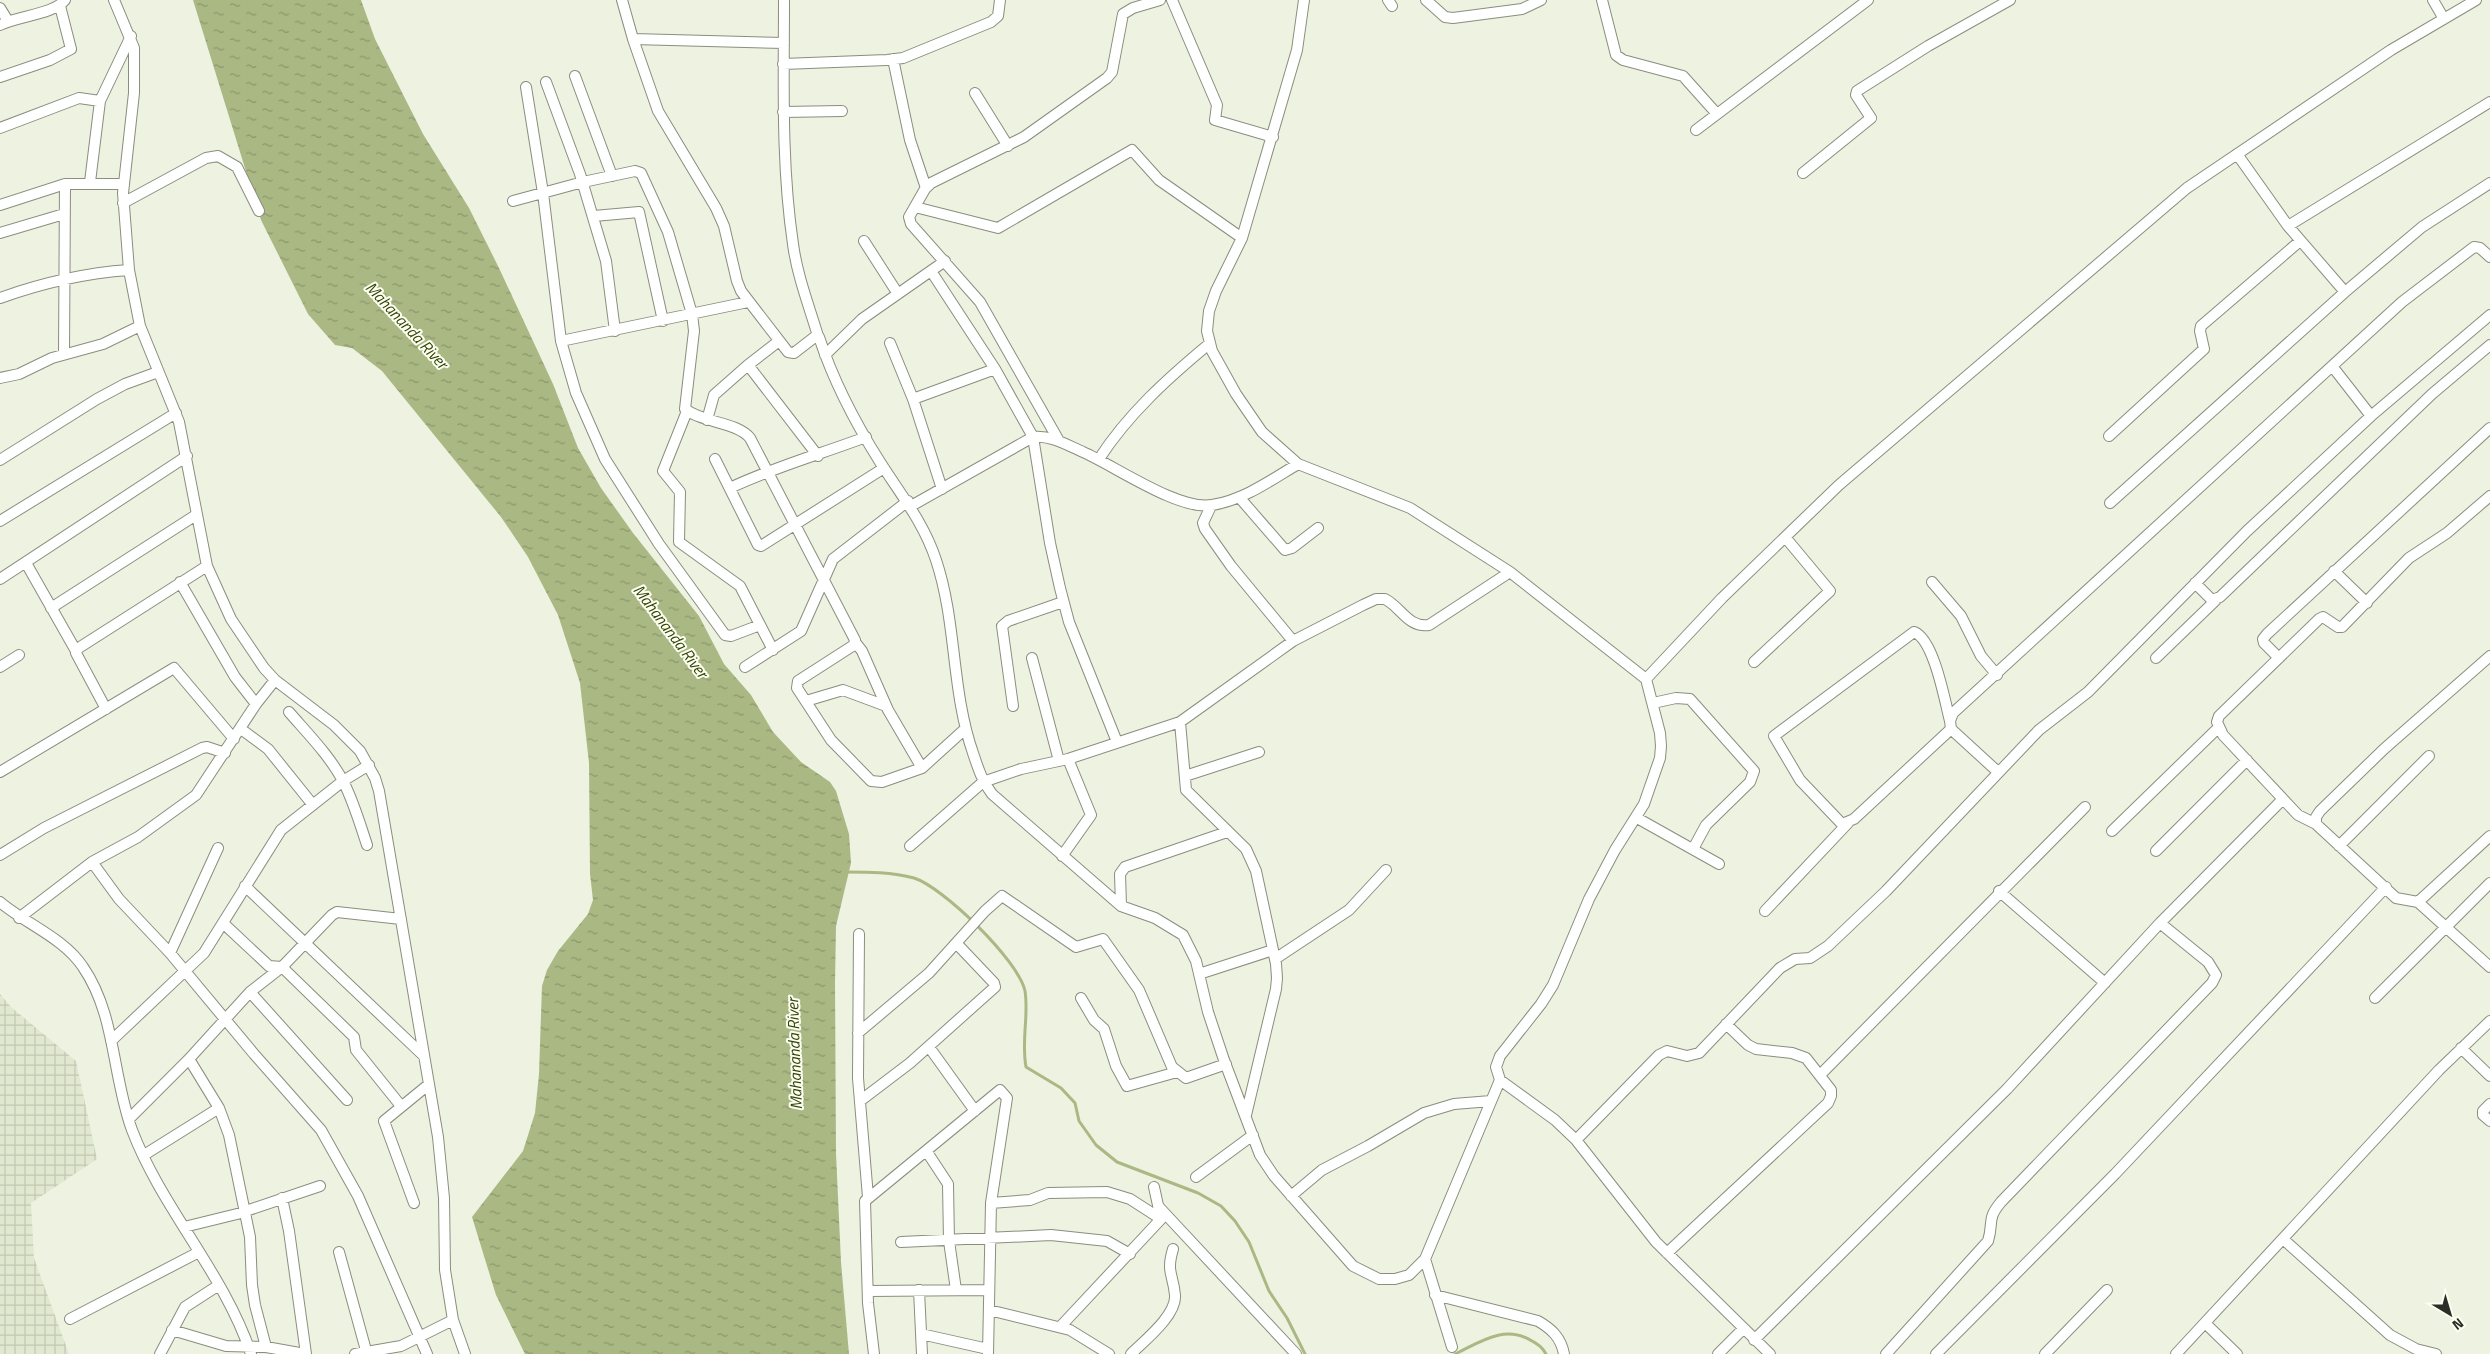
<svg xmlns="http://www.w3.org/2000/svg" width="2490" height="1354" viewBox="0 0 2490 1354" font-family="'Titillium Web',sans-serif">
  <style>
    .industrial { fill: url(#industrial-grid) }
    .water { fill: url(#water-ripples) }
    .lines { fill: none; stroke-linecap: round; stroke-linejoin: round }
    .stream { stroke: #aab884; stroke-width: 3 }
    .minor-casing { stroke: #898e7e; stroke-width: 12 }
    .minor { stroke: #fff; stroke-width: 10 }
    .labels { text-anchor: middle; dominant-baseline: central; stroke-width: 4; stroke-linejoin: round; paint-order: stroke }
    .water-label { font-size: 16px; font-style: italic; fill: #364204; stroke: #fafff1 }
  </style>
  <defs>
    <pattern id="industrial-grid" width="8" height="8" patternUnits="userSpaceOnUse" patternTransform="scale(1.25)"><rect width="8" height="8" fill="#e1e8d0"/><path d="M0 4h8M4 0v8" fill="none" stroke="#c1c7b3"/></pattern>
    <pattern id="water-ripples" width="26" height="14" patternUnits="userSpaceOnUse" patternTransform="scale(1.25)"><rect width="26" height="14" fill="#aab884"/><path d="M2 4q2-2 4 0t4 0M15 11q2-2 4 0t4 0" fill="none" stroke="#8b966c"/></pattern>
  </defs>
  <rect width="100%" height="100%" fill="#edf2e1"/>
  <path class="industrial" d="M0,994L11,1007L76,1061L97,1159L31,1203L34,1258L69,1354H0Z"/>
  <path class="water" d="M193,0H361L375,39L423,134L469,208L499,268L553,384L578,448L601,488L633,533L699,616L724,664L751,695L773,732L801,762L830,782L836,791L849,834L851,863L836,926L835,983L836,1154L841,1262L849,1354H525L496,1295L472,1217L523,1151L535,1113L539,1074L542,986L547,970L558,951L588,914L593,900L590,874L589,763L580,683L558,615L528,557L501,517L382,371L352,348L335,345L308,314L261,220Z"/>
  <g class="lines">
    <path class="stream" d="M845,872C868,872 892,872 914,878C943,887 1019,961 1025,991C1029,1016 1021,1040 1026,1067L1061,1088L1075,1103L1079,1121L1096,1145L1117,1162L1198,1193L1221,1206L1235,1221L1249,1242L1269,1291L1287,1318L1305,1354
      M1455,1354C1480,1342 1505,1324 1532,1341C1539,1345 1542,1347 1546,1354"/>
    <defs>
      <path id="minor" d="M114,0L134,48V93L123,193L129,270L140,326L179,422L207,566L231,619L264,668L275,680L334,725L360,751L375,778L379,791L438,1137L444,1198L445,1270L453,1320L465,1354
        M622,0L633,39L658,111L716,208L724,226L737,281L741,291L788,352L794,353L816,336L819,337C833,380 856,424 880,462C901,495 924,523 936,560C957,623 951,690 973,753C978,768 982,781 992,794L1121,906L1155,918L1183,935L1196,961L1208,1012L1224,1060L1260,1155L1274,1176L1353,1266L1379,1279H1395L1409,1275L1425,1259L1500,1080
        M784,0C784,82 781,163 793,244C797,275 809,306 818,336
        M1172,0L1217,105L1215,120L1273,137
        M1304,0L1297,50L1242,238L1216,291L1209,311L1207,331L1212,351L1236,394L1262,432L1298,464L1410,508L1510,572L1646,679
        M1388,0L1392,6
        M1426,0L1445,17L1453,18L1522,9L1541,0
        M1602,0L1616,55L1623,60L1683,76L1717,114
        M2433,0L2444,19
        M0,8L8,21
        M0,25C18,16 54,14 65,0
        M633,39L784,43
        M893,59L910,140L926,188
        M783,64L887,60L903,58L991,22L998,16L1000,0
        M575,76L612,176
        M0,77L50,60L71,49L60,6
        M546,82L580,174L606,261L615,331
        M526,87L543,193L561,341L576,393L605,459L659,544L725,635L731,636L760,625
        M975,93L1008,146
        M783,112L842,111
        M0,128L79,98L100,101
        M1696,130L1868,0
        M2237,154L2288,226L2345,292
        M1803,173L1871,118L1856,95L1857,91L1928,46L2010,0
        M90,182L100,101L131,36
        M513,201L583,182L635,171L641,173L668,232L692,314L694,331L685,409C703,423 737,422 750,438L855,640L854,645L798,681L797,688L831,740L871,781L882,782L922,768L965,729
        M123,203L206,158L218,156L237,167L259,211
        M0,205L65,184H123
        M915,207L998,228L1132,150L1159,180L1242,238
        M594,216L639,212L663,321
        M2288,226L2490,102
        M0,233L64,214
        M864,241L898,294
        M931,271L995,369L1033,437L1050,543L1060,588L1069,622L1117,742
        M0,298C42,283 85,273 129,270
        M561,341L748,302
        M890,343L913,399L942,489
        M64,354L65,184
        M825,355L862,319L945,261
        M748,365L779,341
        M2332,366L2371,416
        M0,378L19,374L52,358L103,344L140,326
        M913,399L995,369
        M687,411L663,471L680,492L679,542L740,586L773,650
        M707,420L714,395L748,365L818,456
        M2109,436L2204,349L2200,331L2201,326L2300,241
        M1059,441L980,302L911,224L909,217L925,189L931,183L1024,137L1107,78L1112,72L1123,14L1133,8L1160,0
        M715,459L758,545L761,546L884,468
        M1099,459C1128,414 1168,378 1209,344
        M0,460L97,399L125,384L158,372
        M730,488C774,467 821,454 866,437
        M1239,497L1285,550L1292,548L1318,528
        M2110,503L2345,292L2422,227L2490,183
        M911,506L1033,437C1051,435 1067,445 1083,452C1115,466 1179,511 1212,505C1244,500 1271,480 1298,464
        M1211,506L1203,523L1205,529L1231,566L1293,641
        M0,521L176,413
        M26,563L76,651
        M2334,571L2367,603
        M0,579L187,456
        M180,582L235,677L256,704
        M1932,582L1961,616L1981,656L1997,675
        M2195,583L2212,600L2220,597L2432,394L2490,345
        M51,608L196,515
        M855,642L862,651L888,710L922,768
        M2490,656L2384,749L2320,811L2316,817V824L2396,898L2418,902L2490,967
        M1032,658L1059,761
        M2156,658L2216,600
        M2279,658L2264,643L2263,639L2267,634L2490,428
        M1754,662L1830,591L1785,537
        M0,667L19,655
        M745,667L801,631L833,559L908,501
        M806,701L843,690L886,706
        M1653,703L1676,698L1690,699L1754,771L1750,782L1706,825L1693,849
        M1013,706L1002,626L1008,621L1063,602
        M106,709L76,653L77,649L207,566
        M289,712C308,734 331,757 344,783C354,803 360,824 367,845
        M1950,721C1945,702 1934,639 1914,632L1774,736L1800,780L1842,824L1854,819L1951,729
        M1180,722L1186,790L1246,849L1256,871L1276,964L1277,978L1276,989L1246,1115
        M241,729L268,749L313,805
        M0,772L174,668L234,739
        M1998,772L1951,729L1950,721L1953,713L2402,302L2474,247L2480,248L2490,257
        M1185,776L1259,752
        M1637,818L1719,864
        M2316,824L2298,815L2223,735L2217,722L2219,716L2319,619L2323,617L2338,627H2342L2409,558L2447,533L2490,496
        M2112,831L2218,728
        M910,846L983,782L1021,769L1068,759L1180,722L1293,641L1363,605L1376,599H1385C1401,607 1408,628 1429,625L1510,572
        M2339,846L2429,756
        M2156,851L2247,760
        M0,855L44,828L202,748L207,747L225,753
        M1062,856L1091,815L1068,759
        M92,862L119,899L170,953L254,1054L321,1130L358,1196L427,1354
        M245,886L424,1056
        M1999,891L2105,983
        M0,902C26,924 64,938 83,967C116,1015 112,1076 132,1130C162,1209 224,1273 251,1354
        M2418,902L2490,836
        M1121,906L1120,874L1125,867L1227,832
        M1765,911L1848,823
        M19,918L92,862L138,837L196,795L256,704L275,680
        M223,923L269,966L282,967L354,1037L356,1050L401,1106
        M859,934L858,1078L868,1197
        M170,953L218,848
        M1275,959L1349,910L1386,870
        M1199,974L1273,950
        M250,992L347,1100
        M1081,998L1094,1020L1104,1029L1116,1066L1127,1086L1177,1072
        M2375,998L2490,883
        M858,1033L929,973L985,911L1002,896L1076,947L1103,939L1139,990L1172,1067L1186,1078L1226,1064
        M111,1041L204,953L281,830L343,781L369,765
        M929,1047L975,1111
        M2461,1048L2490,1076
        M189,1059L219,1108L229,1135L250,1237L252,1285L255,1305L266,1347
        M1820,1075L2085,807
        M860,1101L910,1063L995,987L994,983L957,944
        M2490,1104L2483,1111V1115L2490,1121
        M129,1119L189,1059L250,992L282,967L332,915L337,912L401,919
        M1576,1140L1659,1055L1667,1051L1687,1056L1699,1053L1780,968L1795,959L1810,958L1828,946L1886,891L2039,730L2088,692L2247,531L2371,416L2490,315
        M927,1152L948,1184L949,1241L956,1290
        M144,1155L219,1108
        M1196,1177L1253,1135
        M1291,1196L1322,1170L1368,1146L1424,1113L1454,1104L1491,1101
        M282,1198L289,1231L306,1354
        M414,1203L384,1121L428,1085
        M991,1203L1030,1200L1048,1193L1107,1192L1130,1199L1161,1219
        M1158,1206L1296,1354
        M184,1227L237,1214L320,1186
        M2283,1239L2390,1335L2416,1349L2436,1354
        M901,1242L1051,1235L1107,1241L1130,1254
        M339,1252L367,1354
        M1667,1253L1828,1103L1831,1096V1090L1806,1058L1792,1053L1756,1049L1748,1045L1726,1024
        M1425,1259L1452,1347
        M919,1290L922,1354
        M868,1291L989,1290
        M1435,1295L1538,1321C1552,1329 1561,1338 1564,1354
        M989,1310L1070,1330L1109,1354
        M70,1319L199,1252
        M2205,1323L2237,1354
        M1060,1327L1161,1219L1154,1187
        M172,1330L226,1346L266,1347L305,1354
        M921,1334L988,1349
        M1754,1340L2007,1089L2160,923L2283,799
        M160,1354L185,1307L219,1285
        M355,1354L401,1346L453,1320
        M874,1354L868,1303L865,1201L1000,1090L1007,1098L991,1203L988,1354
        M1131,1354C1144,1341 1177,1315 1175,1295C1173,1273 1166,1273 1173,1249
        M1718,1354L1743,1329
        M1770,1354L1656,1242L1576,1140L1555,1120L1500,1080L1496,1067L1500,1056L1541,1004L1553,985L1589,899L1615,850L1644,804L1660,758L1661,746L1660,733L1646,679L1722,598L1839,485L2187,188L2391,50L2476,0
        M1886,1354L1988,1241C1994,1222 1986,1220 2001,1202L2212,983L2216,975L2208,962L2160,923
        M1936,1354L2115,1174L2386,887
        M2045,1354L2107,1290
        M2176,1354L2439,1070L2490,1021"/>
    </defs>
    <use href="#minor" class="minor-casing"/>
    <use href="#minor" class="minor"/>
  </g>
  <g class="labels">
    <g class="water-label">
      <text transform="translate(407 325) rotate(47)">Mahananda River</text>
      <text transform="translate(671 631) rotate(53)">Mahananda River</text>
      <text transform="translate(794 1054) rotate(-92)">Mahananda River</text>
    </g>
  </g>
  <g transform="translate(2450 1314) rotate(142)" stroke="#fafff1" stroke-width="4" paint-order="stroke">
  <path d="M0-4L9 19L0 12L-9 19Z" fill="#2b2d27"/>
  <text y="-8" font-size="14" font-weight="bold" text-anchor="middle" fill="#2b2d27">N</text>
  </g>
</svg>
